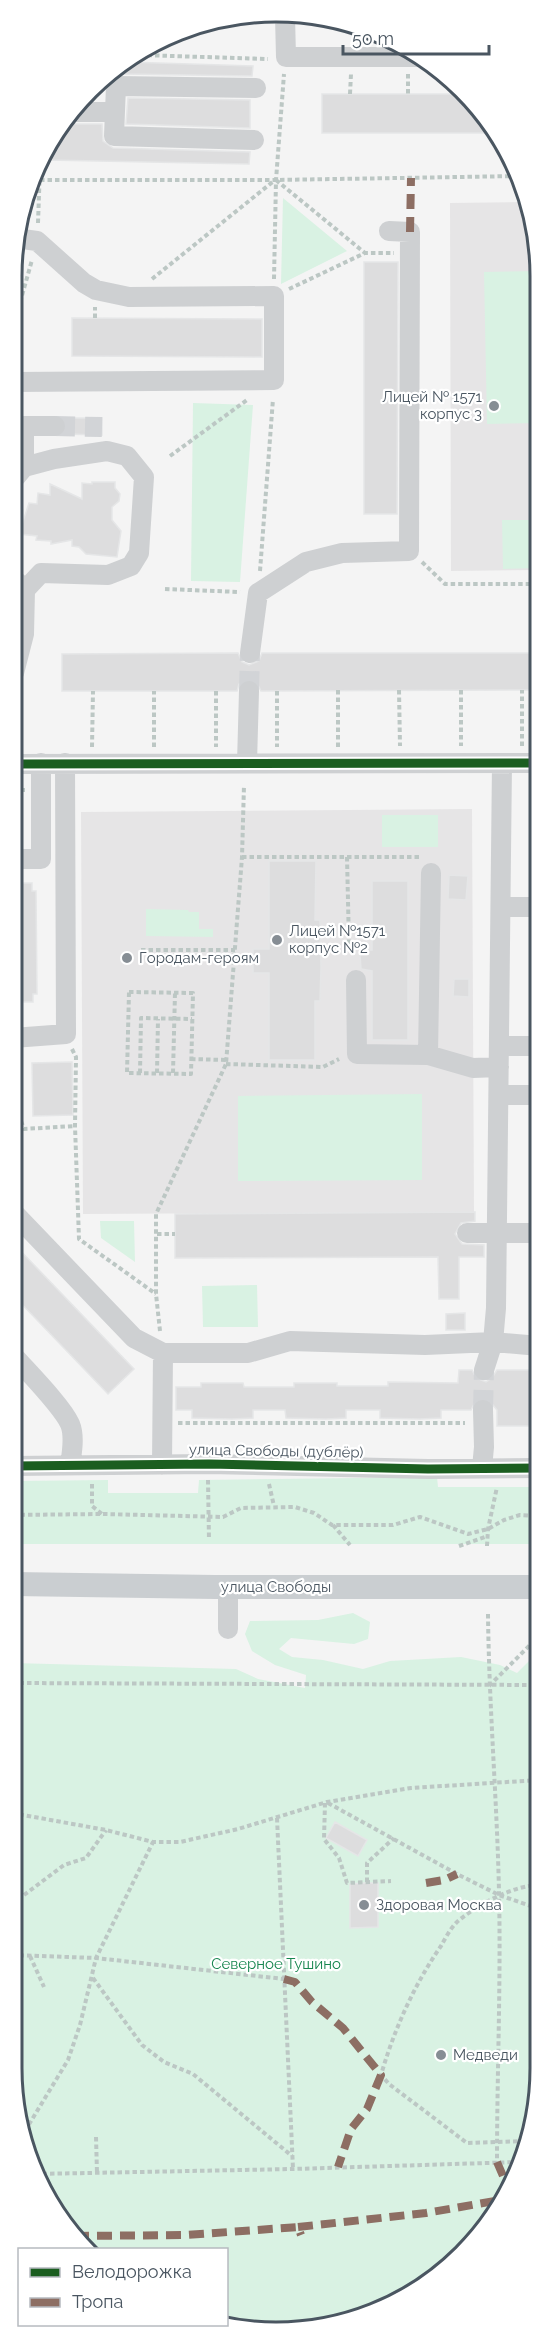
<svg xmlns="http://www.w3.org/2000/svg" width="553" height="2344" viewBox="0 0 553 2344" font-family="Raleway,sans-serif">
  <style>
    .education { fill: #e6e5e6 }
    .green { fill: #d9f2e3 }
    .building { fill: #ddddde; stroke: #e5e6e7; stroke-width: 1.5 }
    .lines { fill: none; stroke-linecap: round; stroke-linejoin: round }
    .minor-tunnel { stroke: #d2d4d7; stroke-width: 20; stroke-dasharray: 20 10; stroke-linecap: butt }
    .path { stroke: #bcc7c4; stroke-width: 4; stroke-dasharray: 4.5 3; stroke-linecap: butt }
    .minor { stroke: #ced0d2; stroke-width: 20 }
    .major { stroke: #caced1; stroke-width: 24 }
    .quiet { stroke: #8d6e63; stroke-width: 8; stroke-dasharray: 15 8; stroke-linecap: butt }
    .cycleway-casing { stroke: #fff; stroke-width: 13 }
    .cycleway { stroke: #1b5e20; stroke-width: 9 }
    .poi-dot { fill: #868d94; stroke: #fff; stroke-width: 2 }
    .labels { text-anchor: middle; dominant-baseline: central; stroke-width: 4.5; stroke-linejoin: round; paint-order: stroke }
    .poi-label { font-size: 15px; fill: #4a5661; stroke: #fff; text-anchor: start }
    .street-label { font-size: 15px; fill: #4a5661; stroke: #fff }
    .park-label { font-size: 15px; fill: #17864f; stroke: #fff }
    .rim { fill: none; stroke: #4a5661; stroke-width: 3 }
  </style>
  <rect width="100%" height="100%" fill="#f4f4f4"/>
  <path class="education" d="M527,202L539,242V570L451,571L450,203Z
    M472,809L474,1212L83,1214L81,812Z"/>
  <path class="green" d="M283,198L347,251L281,284Z
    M539,271V423L487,424L484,272Z
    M193,403L253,405L240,582L191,581Z
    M502,520H539V568L503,569Z
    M382,815H438V847H382Z
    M146,909L188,910L189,912H199V929H213V937L146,936Z
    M422,1094V1180L238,1181V1096Z
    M100,1221H134L135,1262L101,1238Z
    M257,1285L258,1327H203L202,1286Z
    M437,1477L438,1487H539V1544H13V1481L108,1480V1493H198L199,1480Z
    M353,1613L370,1622L368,1639L354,1644L291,1638L279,1649L292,1657L323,1660L363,1669L390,1661L461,1657L500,1665L517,1673L535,1655L539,1656V2102L506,2199L438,2277L345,2323L259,2331L227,2323L226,2250L87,2249L78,2242L32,2168L12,2067L13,1663L236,1669L258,1679L305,1688L306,1675L275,1665L252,1651L245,1634L250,1621L318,1620Z"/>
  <path class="building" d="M126,62L253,66L252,76L123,74V63Z
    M322,94H467L495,133H322Z
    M128,98L250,100V128L126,124Z
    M68,121L76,124H102L103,141L113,148L250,152L249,164L47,160L48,144Z
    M364,262H398L397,514H364Z
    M72,318L262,319V357L72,356Z
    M63,418H102V435L63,434L67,427Z
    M92,482H115V488L120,494L119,501L112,507V520L121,531L117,557L86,554L79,547L72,546V540L51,544V541L36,540L37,536L19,534L29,503L37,504L38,493L50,495V484L82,499V483L92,484Z
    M238,653L242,662L249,665L259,661L262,653H539V690L261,691L256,681L249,679L239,684L237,691H62V654Z
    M269,861H316L315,920H320L321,967L320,1001H315V1060H269V973H253V949H269Z
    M449,875L468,876L466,900L448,899Z
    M372,881H408V1040H372V971L361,969L360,955L361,950H372Z
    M14,883H32V891H36L37,994H33V1002H13Z
    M454,979H469V997L453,996Z
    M72,1062L73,1115L33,1116L32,1063Z
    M475,1212V1221L461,1223L455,1234L462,1244L484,1245V1257H459V1299H439L438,1257L175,1258V1214Z
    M13,1243L134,1369L108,1394L13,1295Z
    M465,1313V1330H446V1314Z
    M459,1370H472L476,1378L486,1382L492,1378L497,1370H539V1426H497V1410L489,1400L483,1398L476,1400L471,1410H441V1418L420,1419L380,1418V1410H346V1418L326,1419L286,1418L285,1410H253V1418L232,1419L192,1418V1410H176V1387H201V1383H243L244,1387H294V1383H337V1386H388V1382L458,1383Z
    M335,1822L367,1840L358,1856L326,1838Z
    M364,1883H378V1927L350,1928V1884Z"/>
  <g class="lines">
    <path class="minor-tunnel" d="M55,426L102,427
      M249,691L250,653
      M483,1410L484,1370"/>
    <path class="path" d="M140,55L268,59
      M408,74V94
      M350,94L351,74
      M465,94V92
      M40,180H276L519,176
      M276,180L365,253
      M38,223L40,167
      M152,279L275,180
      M274,279L276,180L284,74
      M289,289L365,253H394
      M95,318V307
      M14,324L32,260
      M170,456L247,400
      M422,562L445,584H539
      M260,571L273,399
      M165,589L240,592
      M338,690V747
      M399,690L400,746
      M461,690V746
      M216,691V747
      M277,691V747
      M522,746V690
      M92,747L93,691
      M154,747V691
      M14,790H25
      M242,857H421
      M347,857L349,944
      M141,950H235
      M234,961H253
      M129,992L193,993L191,1074L127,1073Z
      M72,1049L76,1057L75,1126L79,1239L156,1294
      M191,1059L226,1060
      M226,1064L323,1067L339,1059
      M140,1073L141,1018L192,1019
      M157,1073L158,1019
      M173,1073L175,993
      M13,1100L24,1129L75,1126
      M157,1234H175
      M160,1331L156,1294V1214L226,1064L242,857L244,785
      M178,1423H465
      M208,1480L209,1540
      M92,1484V1506L102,1514
      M269,1484L274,1506
      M13,1515L103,1514L223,1517L241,1508L295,1507L314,1513L332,1525H393L420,1517L468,1534L488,1529L504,1520L520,1515L539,1516
      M333,1525L350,1545
      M459,1546L488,1536
      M487,1546L488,1529L497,1487
      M488,1614C489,1707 497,1799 499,1892C501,1982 497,2072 497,2162
      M12,1683L539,1685
      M489,1686L539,1636
      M325,1803L324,1839L339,1858L347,1883L391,1881
      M328,1803L457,1874L499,1895L539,1909
      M12,1813L106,1830L153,1842H180L238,1829L327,1802L411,1788L539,1780
      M277,1818L293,2169
      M367,1882V1863L394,1838
      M12,1904L64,1865L86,1858L106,1830
      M12,1955L96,1958L284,1979
      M30,1956L44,1987
      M93,1978L142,2045L164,2062L193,2074L292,2156
      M25,2131L68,2060L80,2025L96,1958L153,1842
      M96,2137L97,2173
      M525,2141L467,2143L389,2084L381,2075C394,2030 414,1985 441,1946C445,1939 450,1929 456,1923C474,1906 514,1885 539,1885
      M35,2174L293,2169L519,2162"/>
    <path class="minor" d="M285,16L286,57H419
      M76,112H115
      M254,140L114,136L116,86L256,88
      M14,382L274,380V296L129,297L96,290L84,283L37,241L15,238
      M24,467V426H55
      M14,479L24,467L54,459L107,451L127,456L144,477L139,553L131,566L108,575L41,573L25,590
      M250,653L258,593L306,562L342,553L409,551L410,232L389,231
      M14,673L24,634L25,590L14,579
      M247,763L249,691
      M14,764L539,763
      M14,859H41V763
      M501,907H539
      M356,980L357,1054L428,1055L473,1068L499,1067
      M13,1038L66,1034L65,763
      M499,1046H539
      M428,1055L431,873
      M499,1095H539
      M13,1212L134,1338L163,1353H248L290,1341L425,1345L493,1342L539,1346
      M467,1233H539
      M13,1355C27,1371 62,1406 70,1424C75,1436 72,1453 70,1465
      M484,1370L493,1342L496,1308L502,763
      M162,1465L163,1353
      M13,1466L209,1464L428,1469L539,1468
      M482,1468L484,1447L483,1410
      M228,1588V1629"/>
    <path class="major" d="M13,1584L215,1587H539"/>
    <path class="quiet" d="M410,232L411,178
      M426,1883L444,1880L457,1874
      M284,1979L295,1982L312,2002L343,2028L381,2075L367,2109L351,2129L338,2167
      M497,2162L509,2190
      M298,2227L426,2213L506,2199
      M74,2236L187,2235L298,2227L301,2235"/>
    <defs>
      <path id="cycleway" d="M14,764L539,763
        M13,1466L209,1464L428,1469L539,1468"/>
    </defs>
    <use href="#cycleway" class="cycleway-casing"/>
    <use href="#cycleway" class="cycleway"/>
  </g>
  <g class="poi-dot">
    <circle cx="494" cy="406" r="6"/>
    <circle cx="277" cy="940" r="6"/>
    <circle cx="127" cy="958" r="6"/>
    <circle cx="364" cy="1905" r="6"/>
    <circle cx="441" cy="2055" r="6"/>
  </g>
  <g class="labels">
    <g class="poi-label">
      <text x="482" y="397" text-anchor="end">Лицей № 1571<tspan x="482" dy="17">корпус 3</tspan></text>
      <text x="289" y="931">Лицей №1571<tspan x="289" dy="17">корпус №2</tspan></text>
      <text x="139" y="958">Городам-героям</text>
      <text x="376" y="1905">Здоровая Москва</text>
      <text x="453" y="2055">Медведи</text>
    </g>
    <g class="street-label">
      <text transform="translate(276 1451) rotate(1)">улица Свободы (дублёр)</text>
      <text x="276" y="1587">улица Свободы</text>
    </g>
    <g class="park-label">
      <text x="276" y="1964">Северное Тушино</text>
    </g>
  </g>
  <path d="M0 0H553V2344H0ZM276 22H276A254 254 0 0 1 530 276V2068A254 254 0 0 1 276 2322H276A254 254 0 0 1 22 2068V276A254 254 0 0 1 276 22Z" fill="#fff" fill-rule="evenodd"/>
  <path class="rim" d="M276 22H276A254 254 0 0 1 530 276V2068A254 254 0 0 1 276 2322H276A254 254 0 0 1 22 2068V276A254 254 0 0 1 276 22Z"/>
  <rect x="18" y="2248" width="210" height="78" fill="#ffffff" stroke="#b7bbc0" stroke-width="1.5"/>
  <rect x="30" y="2268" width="30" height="9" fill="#1b5e20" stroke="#b7bbc0" stroke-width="1.5"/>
  <text x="72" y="2278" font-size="18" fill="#4a5661">Велодорожка</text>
  <rect x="30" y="2298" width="30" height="9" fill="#8d6e63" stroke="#b7bbc0" stroke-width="1.5"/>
  <text x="72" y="2308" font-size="18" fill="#4a5661">Тропа</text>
  <path d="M343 45v9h146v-9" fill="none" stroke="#4a5661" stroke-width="3"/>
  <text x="352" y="45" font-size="18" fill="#4a5661" stroke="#ffffff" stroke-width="4.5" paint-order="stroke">50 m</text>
</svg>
